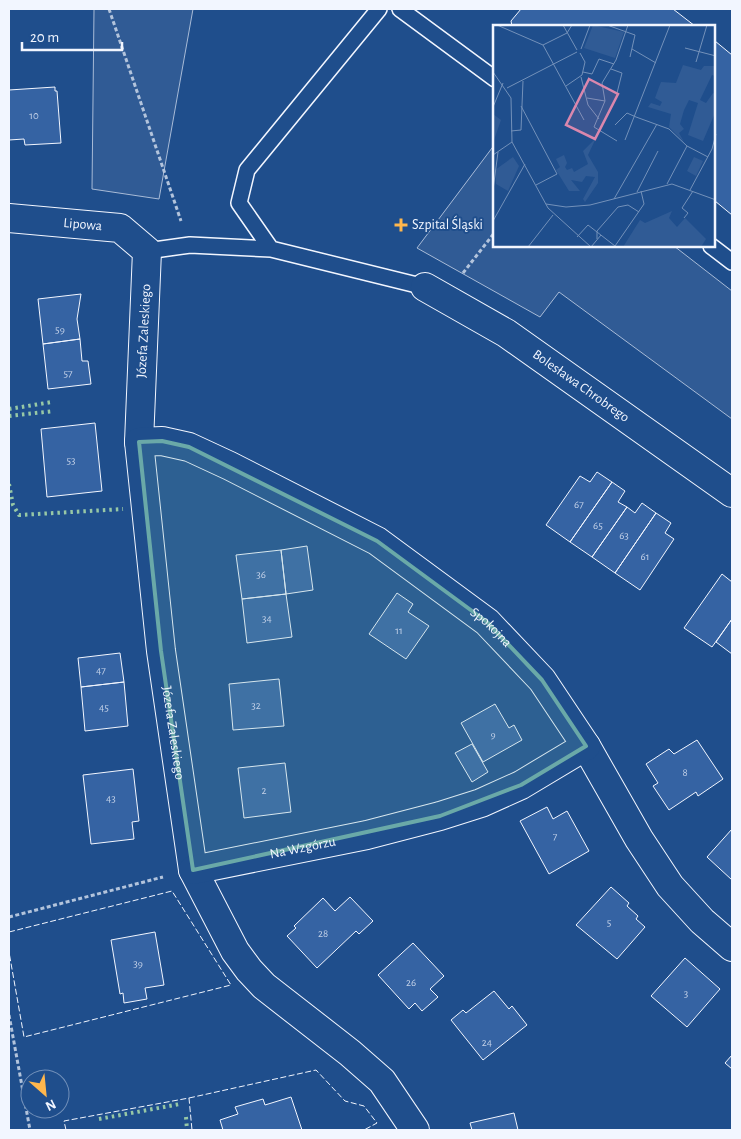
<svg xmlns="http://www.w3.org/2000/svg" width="741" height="1139" viewBox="0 0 741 1139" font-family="'Alegreya Sans',sans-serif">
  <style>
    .built { fill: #305b95; stroke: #a8bbd7 }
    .building { fill: #3563a3; stroke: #f2f6ff }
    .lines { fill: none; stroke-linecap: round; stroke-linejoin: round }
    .lane-casing { stroke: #f2f6ff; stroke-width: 18 }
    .street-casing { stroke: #f2f6ff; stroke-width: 30 }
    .path { stroke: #b3c4dc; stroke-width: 3; stroke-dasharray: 4 2.5; stroke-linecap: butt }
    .lane { stroke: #1f4e8c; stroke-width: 15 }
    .street { stroke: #1f4e8c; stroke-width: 28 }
    .hedge { stroke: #97c8a6; stroke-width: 4; stroke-dasharray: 2.5 4; stroke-linecap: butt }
    .fence { stroke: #f2f6ff; stroke-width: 1; stroke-dasharray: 6 2.5; stroke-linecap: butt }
    .marked { fill: #6aa9a8; fill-opacity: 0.2; stroke: #6aa9a8; stroke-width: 4; stroke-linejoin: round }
    .poi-dot { fill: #ffb74d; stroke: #1f4e8c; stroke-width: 2 }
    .labels { text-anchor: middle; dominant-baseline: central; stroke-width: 4; stroke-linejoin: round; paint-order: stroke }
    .number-label { font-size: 11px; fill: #c3d1e8 }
    .street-label { font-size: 14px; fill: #f2f6ff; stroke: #1f4e8c }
    .poi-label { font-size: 14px; fill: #f2f6ff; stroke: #1f4e8c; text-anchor: start }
    .inset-road { fill: none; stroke: #7391ba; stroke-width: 1 }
    .view { fill: #da87ad; fill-opacity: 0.15; stroke: #da87ad; stroke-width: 2.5 }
    .inset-edge { fill: none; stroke: #f2f6ff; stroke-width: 2.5 }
  </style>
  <rect width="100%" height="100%" fill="#1f4e8c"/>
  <path class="built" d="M94,9H193L159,199L92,189Z
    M495,144V246H674L732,291V419L559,292L540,317L417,248Z"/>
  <path class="building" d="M521,9H673L695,26H512L511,21Z
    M715,41L732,55V215L715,201Z
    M55,87V91H57L61,143L25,145L24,139L9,140V90Z
    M81,294L77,319L80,339L43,344L38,299Z
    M80,339L82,361H88L91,384L48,389L43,344Z
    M95,423L102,491L47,497L41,429Z
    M597,472L612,482L570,542L546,525L580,476L590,482Z
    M612,482L625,491L618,502L627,507L592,557L570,542Z
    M642,503L656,513L615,573L592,557L627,507L635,513Z
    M656,513L671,523L665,533L674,539L640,590L615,573Z
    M307,546L313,590L286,594L281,550Z
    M281,550L286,594L242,599L236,555Z
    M722,574L732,582V619L712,647L684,628Z
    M397,593L413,604L408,612L429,626L406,659L369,634Z
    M286,594L292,637L247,643L242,599Z
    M732,619V654L716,642Z
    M120,653L124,682L81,687L78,658Z
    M279,679L284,726L233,730L229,684Z
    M124,682L128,726L85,731L81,687Z
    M495,704L509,728L514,725L522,740L483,762L461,723Z
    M697,740L723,779L698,796L696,792L669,810L653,786L658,783L646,764L669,749L674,754Z
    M472,744L488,772L472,782L455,753Z
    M285,763L291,812L244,818L238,768Z
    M133,769L139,821L132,822L134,839L91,844L83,775Z
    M547,807L553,819L567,811L589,851L549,874L520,821Z
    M732,829V880L707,857Z
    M611,887L629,903L627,906L638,916L636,919L645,927L617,959L576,925Z
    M350,897L373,921L359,934L356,931L317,968L287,936L296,928L294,926L323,898L335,911Z
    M155,932L164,985L145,988L147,999L124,1003L123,993L120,994L111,940Z
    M413,943L444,976L430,989L438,997L422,1011L415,1003L409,1009L378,975Z
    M685,958L720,989L687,1027L651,996Z
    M494,991L509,1009L512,1006L527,1025L483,1060L451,1020L463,1010L466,1013Z
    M732,1055V1069L725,1063Z
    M291,1097L302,1130H223L220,1120L238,1114L235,1107L263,1099L265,1105Z
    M514,1113L518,1130H472L470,1123Z"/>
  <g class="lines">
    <defs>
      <path id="lane" d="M400,9L495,79
        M711,246L732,262
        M271,249L239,203L247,170L379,9
        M147,251L190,245L271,249L425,287"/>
      <g id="street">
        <path id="s1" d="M9,218L120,228L147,251L139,442L161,651L193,870L235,951L249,970L264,986L350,1053L382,1081L415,1130"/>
        <path id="s2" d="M425,287L506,333L732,493"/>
        <path id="s3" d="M139,442L162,441L189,447L230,466L377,541L487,622L542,680L586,746L639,839L670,886L702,921L732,947"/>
        <path id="s4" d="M193,870L367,835L440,816L481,803L521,785L586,746"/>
      </g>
    </defs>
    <use href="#lane" class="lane-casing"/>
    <use href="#street" class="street-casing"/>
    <path class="path" d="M109,9L181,221
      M463,273L495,232
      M9,917L163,877
      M9,1015L30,1130"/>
    <use href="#lane" class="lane"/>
    <use href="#street" class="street"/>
    <path class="hedge" d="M9,409L52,402
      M9,416L54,411
      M9,484L13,505L19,515L123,509
      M186,1117L187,1130
      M99,1119L180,1104"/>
    <path class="fence" d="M9,932L172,891L231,985L24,1037L9,952
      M189,1098L316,1070L345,1101L364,1106L377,1123L364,1130
      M66,1130L64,1121L189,1098L192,1130"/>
  </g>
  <path class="marked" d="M162,441L189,447L377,541L487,622L542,680L586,746L521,785L440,816L193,870L161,651L139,442Z"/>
  <path class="poi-dot" d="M398.5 217.5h5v5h5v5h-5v5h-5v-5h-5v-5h5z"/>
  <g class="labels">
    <g class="number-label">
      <text x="34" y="115">10</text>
      <text x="60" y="329">59</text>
      <text x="68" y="373">57</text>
      <text x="71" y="460">53</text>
      <text x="579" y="504">67</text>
      <text x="598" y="525">65</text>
      <text x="624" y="535">63</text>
      <text x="645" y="556">61</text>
      <text x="261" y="574">36</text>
      <text x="267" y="618">34</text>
      <text x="399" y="630">11</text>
      <text x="101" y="670">47</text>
      <text x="256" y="705">32</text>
      <text x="104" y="707">45</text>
      <text x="493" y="734">9</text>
      <text x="685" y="772">8</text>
      <text x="264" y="790">2</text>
      <text x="111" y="798">43</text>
      <text x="555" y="836">7</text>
      <text x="609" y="922">5</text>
      <text x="323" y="933">28</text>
      <text x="138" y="963">39</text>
      <text x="411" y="982">26</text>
      <text x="686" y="993">3</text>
      <text x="487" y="1042">24</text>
    </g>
    <g class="street-label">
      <text stroke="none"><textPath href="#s1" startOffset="74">Lipowa</textPath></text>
      <text transform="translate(144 331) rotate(-87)">Józefa Zaleskiego</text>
      <text stroke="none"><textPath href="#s2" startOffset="185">Bolesława Chrobrego</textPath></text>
      <text stroke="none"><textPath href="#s3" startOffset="404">Spokojna</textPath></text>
      <text stroke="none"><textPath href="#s1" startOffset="631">Józefa Zaleskiego</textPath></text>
      <text stroke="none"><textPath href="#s4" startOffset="112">Na Wzgórzu</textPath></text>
    </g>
    <g class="poi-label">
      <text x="412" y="225">Szpital Śląski</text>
    </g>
  </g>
  <g transform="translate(493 25)">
    <rect width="222" height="222" fill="#1f4e8c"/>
    <path d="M100,0L131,7L122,33L91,23ZM190,40L208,45L211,41H222V51L219,50L207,75L213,78L220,68L222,69V88L210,116L195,110L205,78L196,75L191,85L187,99L191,104L186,108L191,117L176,102L178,89L155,82L158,78L167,81L169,77L162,73L166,62L168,57L183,58ZM0,89L8,95L0,118ZM103,113L95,130L105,147V158L92,177L90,174L102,152L93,151L89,157L78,155L87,166H76L63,145L67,142L63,134L71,130L74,138L72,142L74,145L79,143L81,147L95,139L90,126ZM20,132L26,141L15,166L3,159L2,145ZM201,132L210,136L212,132L203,151L194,146ZM179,186L176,193L184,202L192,193L213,214L208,222H130L147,195L152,198Z" fill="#305b95"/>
    <path class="inset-road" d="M4,0L50,20L91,95M70,0L84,25M114,0L142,10L137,32M50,20L74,8L79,0M192,23L223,31M88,24L97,0M139,24L163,38M203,37L214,0M118,44L129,48L124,68M0,47L18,73L19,117L55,183L98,222M90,47L99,49L106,34L121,39M88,52L95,80L106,94M73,61L89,50L92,37L87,28M14,63L84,27M94,73L112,76M28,81L64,149L43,160M0,82L10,58M122,100L134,88L143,92L176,104L194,121L215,132M18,106L28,105L30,56M132,115L177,0M124,116L101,102L112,76L109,58L123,35L135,0M0,130L19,117M174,159L194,121M0,165L5,127M197,165L219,124L223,109M144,167L165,126M121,174L164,99M53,179L73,182L97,180L179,159L223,175M191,193L195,188L189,183L200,166M0,196L32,139M84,212L95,200L122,221L151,179L148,166M104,214V206L125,182L135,180L146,187M35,222L60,190M98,222L108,210"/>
    <path class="view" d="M96,54L125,69L102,114L73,100Z"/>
    <rect width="222" height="222" class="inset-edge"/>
  </g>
  <rect width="741" height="1139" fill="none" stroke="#f2f6ff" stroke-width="20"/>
  <g transform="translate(45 1094) rotate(153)"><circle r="24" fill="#1f4e8c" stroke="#7391ba"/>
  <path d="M0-4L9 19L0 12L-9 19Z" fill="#ffb74d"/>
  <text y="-8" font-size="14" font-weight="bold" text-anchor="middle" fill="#f2f6ff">N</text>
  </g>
  <path d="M22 42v8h100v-8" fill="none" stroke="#f2f6ff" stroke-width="2.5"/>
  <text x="30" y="42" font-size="15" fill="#f2f6ff" stroke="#1f4e8c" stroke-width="4" paint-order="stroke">20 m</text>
</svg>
